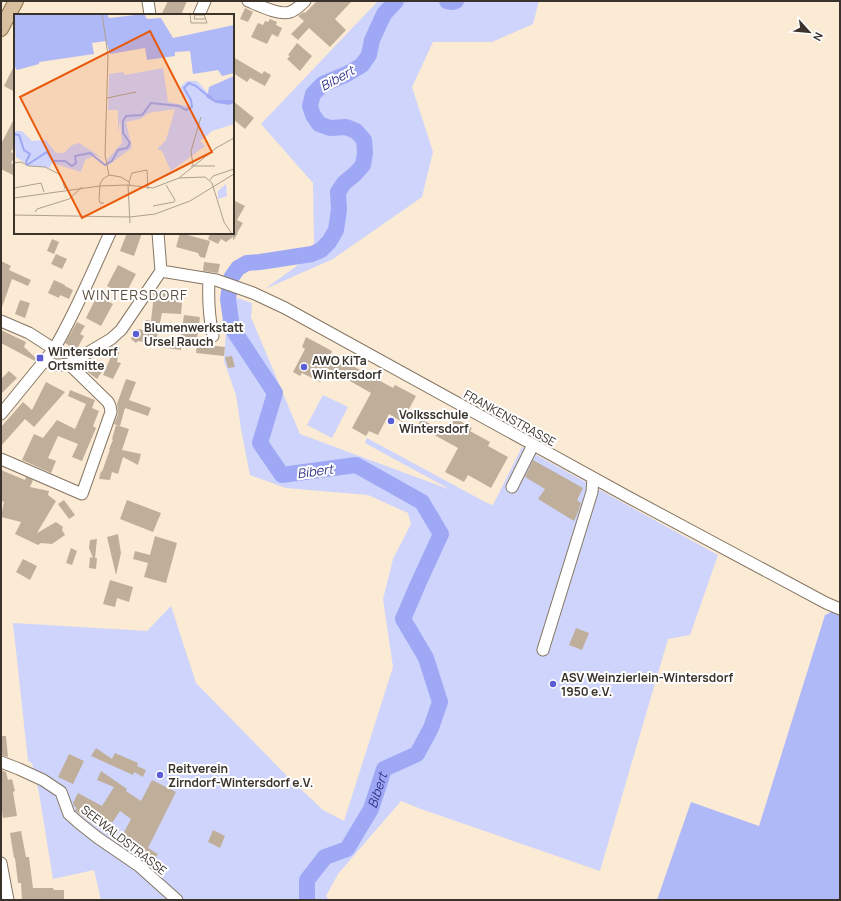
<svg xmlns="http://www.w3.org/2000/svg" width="841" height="901" viewBox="0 0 841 901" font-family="Manrope,sans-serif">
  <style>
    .green { fill: #ced4fc }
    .forest { fill: #b0b9f7 }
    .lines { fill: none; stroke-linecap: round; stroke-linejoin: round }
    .river { stroke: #9ea8f4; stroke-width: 16 }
    .building { fill: #bfaf9a }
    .minor-casing { stroke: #867764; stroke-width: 13 }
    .major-casing { stroke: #8f734a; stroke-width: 16 }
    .minor { stroke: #fff; stroke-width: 11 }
    .major { stroke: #d8bf9d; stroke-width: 14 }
    .poi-dot { fill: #5b5dd5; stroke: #fff; stroke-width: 1.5 }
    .labels { text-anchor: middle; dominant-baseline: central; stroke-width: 4; stroke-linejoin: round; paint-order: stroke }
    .poi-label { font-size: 12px; font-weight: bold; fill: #39332b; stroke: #fff; text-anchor: start }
    .street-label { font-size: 12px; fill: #39332b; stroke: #fff }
    .water-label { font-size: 13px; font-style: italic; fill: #35358b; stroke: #fff }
    .quarter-label { font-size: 14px; letter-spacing: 1px; fill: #5d4f3d; stroke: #fff }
    .inset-river { fill: none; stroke: #9ea8f4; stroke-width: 2 }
    .inset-road { fill: none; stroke: #ada190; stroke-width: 1 }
    .view { fill: #e8590c; fill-opacity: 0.15; stroke: #e8590c; stroke-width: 2 }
    .inset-edge { fill: none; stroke: #39332b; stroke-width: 2 }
  </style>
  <rect width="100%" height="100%" fill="#fbead4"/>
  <path class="green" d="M378,1H539L533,24L492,42H433L412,87L433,152L422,197L333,259L265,289L313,254L314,242L313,183L261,124Z
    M222,293L252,303L251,317L300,434L451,490L365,443L367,438L487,503L493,505L522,447L718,555L690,635L668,639L600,871L421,809L401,801L338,874L326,896L329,900H101L94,870L53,879L39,793L32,763L28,761L13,623L147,631L171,606L196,683L285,774L323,810L344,821L393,667L383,599L393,559L411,524L408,513L368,495L286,488L250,475L241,429L236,395L224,361L226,329Z
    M323,395L348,407L332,438L307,425Z"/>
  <path class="forest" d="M840,608V900H657L691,802L759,826L825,615Z"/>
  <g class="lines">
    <g class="river">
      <path d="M447,1L453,2L456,1"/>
      <path id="s1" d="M307,900V880L325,857L347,849L371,809L384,769L417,754L431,728L440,702L426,658L403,619L418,584L441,534L422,502L356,465L282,475L260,443L275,393L232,328L228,299L231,278L238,268L247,263L260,262L312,254L321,250L329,242L336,230L339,210L338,192L344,183L355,174L363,165L365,153L364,140L356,131L346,127L330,128L319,124L313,115L310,106L313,94L323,84L347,74L362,65L369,55L372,40L384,14L396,1"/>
    </g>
  </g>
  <path class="building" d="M168,1H187L181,15H161Z
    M317,1H352L335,19L346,30L330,47L309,28L298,40L291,34L304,21L298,16L304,12L305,13Z
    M245,8L253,12L248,22L240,19Z
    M270,19L277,22L276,25L282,28L278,37L272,34L267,44L251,37L258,23L263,25L265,21L268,22Z
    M297,43L312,56L300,71L287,59L290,56L288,55Z
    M233,57L262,74L264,71L271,75L265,86L250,78L247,82L233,73Z
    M15,64V92L4,86Z
    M233,101L254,118L245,129L233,119Z
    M15,117V145L11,152L15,154V156L11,163L15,165V176L1,169V144Z
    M233,200L245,206L237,220L243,223L237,233H238L233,241V237L226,242L221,239L218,244L208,239L210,234L208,233H233Z
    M127,233H142L134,256L120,251Z
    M180,233L210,241L205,258L200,257L198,253L176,247Z
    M52,239L59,242L54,254L47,251Z
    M56,254L67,259L62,269L51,264Z
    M1,261L11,266L9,270L31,280L28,286L12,279L2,307H1Z
    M204,262L220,264L218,273L203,271Z
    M118,265L136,274L125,295L107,286Z
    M54,280L65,285V286L73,290L69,299L60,295L59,298L48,293Z
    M155,292L176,294V302L182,303L181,314L162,313L156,341L145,338L144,342L138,341L136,343L131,339L136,329L143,330L146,320L151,321L154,294Z
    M97,296L113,304L101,326L86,318Z
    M20,300L30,303L25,318L15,314Z
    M184,315L200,317L197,339L181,336Z
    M77,322L85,326L80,334L84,336L76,351L69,348L70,346L65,343Z
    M1,330L26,342L24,347L37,359L35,361L1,343Z
    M306,337L332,351L331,354L393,388L395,385L416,396L402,422L389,414L378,435L369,431L366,436L352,428L371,393L327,368L320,382L302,373L300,376L293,372L305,349L302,347Z
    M160,339L182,341L181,350L159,347Z
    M197,344L225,347L224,356L196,353Z
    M113,346L120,347L117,362L121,363L113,379L103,375L110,359L109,354V348Z
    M232,356L235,367L228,368L225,357Z
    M91,361L103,370L97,379L85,370Z
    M9,371L17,378L1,394V379Z
    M126,379L136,382L129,400L151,408L148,416L125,408L120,426L114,424L118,414L117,404Z
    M46,382L65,392L34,427L25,419L1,446V427L23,402L32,410Z
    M70,390L95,400L92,408L99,411L93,426L96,428L82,461L72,457L78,444L58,436L48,458L56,461L51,473L22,460L34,434L43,438L57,420L75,429L86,404L68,396Z
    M455,418L472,428L470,431L490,442L488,446L508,457L491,488L468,475L464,482L445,472L458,448L427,431L425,434L416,429L421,419L447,433Z
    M116,425L129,429L122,450L141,454L138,465L123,457L118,474L112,472L110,480L99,479L101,471L102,472L110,449H109L113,440L112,439Z
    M533,460L583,488L577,500L581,503L578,512L574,521L538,499L545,489L525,477Z
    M1,470L25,480L26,477L33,480L30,487L49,491L48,495L56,501L37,533L56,522L63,527L62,530L65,535L52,544L41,543L38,545L15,534L21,522L1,517L4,502L1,501Z
    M64,500L75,515L69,519L58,504Z
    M127,500L161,513L153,532L120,519Z
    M118,534L121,553L116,575L107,537Z
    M155,536L177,543L166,583L144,577L148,563L133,559L135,551L150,555Z
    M97,539L95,558H97L96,569L89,568L90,557L93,558L89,548L90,540Z
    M71,548L77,551L72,565L66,563Z
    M23,559L37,566L30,580L16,572Z
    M110,580L133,587L129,602L117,598L115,607L103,604Z
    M576,628L589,633L582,650L569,645Z
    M1,736H6L8,757L1,755Z
    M96,748L112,759L115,753L138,763L137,766L146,770L143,777L134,772L133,775L91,756Z
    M69,754L84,761L73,784L58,777Z
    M1,770L6,772L8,780L12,779L15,791L13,792L17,816L3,818L1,805Z
    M101,771L127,789L126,791L141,801L152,780L176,792L148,848L158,854L151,865L138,857L141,850L120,840L131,819L120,811L106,832L91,822V823L75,810L77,808L74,806L73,803L78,793L102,806L114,787L97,780Z
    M213,830L225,836L220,848L208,842Z
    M21,831L26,857H29L33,888H53L54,890H64V900H22L21,883H18L15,858H14L10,833Z"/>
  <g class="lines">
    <defs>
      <path id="minor" d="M148,1L150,15
        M248,1C258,5 280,16 290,12C296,10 301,5 305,1
        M199,15L205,1
        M161,271L216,280L253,293L285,308L630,498L826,603L840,609
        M209,279C208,299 209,317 213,336
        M1,321L29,333L54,349
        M44,360L54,365H60L69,364L111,339L121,330L161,271L158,233
        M1,414L54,349C76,312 92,272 110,233
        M1,459L82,494L111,412L110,406L108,402L69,364
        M512,487L533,445
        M543,650L592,492L593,478
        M1,762L19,769L43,780L61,792L69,814L79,823L98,838L139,866L177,900
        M1,863L8,900"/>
      <path id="major" d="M1,29L16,1"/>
    </defs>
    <use href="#minor" class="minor-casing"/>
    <use href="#major" class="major-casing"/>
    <use href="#minor" class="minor"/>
    <use href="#major" class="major"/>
  </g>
  <g class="poi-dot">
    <circle cx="136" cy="334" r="4"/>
    <rect x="36" y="354" width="8" height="8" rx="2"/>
    <circle cx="304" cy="367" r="4"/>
    <circle cx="391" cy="421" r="4"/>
    <circle cx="553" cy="684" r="4"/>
    <circle cx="160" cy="775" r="4"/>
  </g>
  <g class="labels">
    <g class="poi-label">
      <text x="144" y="327">Blumenwerkstatt<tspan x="144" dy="14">Ursel Rauch</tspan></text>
      <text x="48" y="351">Wintersdorf<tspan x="48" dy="14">Ortsmitte</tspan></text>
      <text x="312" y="360">AWO KiTa<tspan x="312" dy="14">Wintersdorf</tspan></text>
      <text x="399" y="414">Volksschule<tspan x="399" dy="14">Wintersdorf</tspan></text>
      <text x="561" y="677">ASV Weinzierlein-Wintersdorf<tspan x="561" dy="14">1950 e.V.</tspan></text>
      <text x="168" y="768">Reitverein<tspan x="168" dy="14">Zirndorf-Wintersdorf e.V.</tspan></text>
    </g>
    <g class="street-label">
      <text transform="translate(510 418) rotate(29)">FRANKENSTRASSE</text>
      <text transform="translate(124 840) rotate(38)">SEEWALDSTRASSE</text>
    </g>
    <g class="water-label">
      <text transform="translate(337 78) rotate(-29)">Bibert</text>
      <text transform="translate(315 471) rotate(-8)">Bibert</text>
      <text stroke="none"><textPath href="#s1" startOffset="139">Bibert</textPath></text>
    </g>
    <g class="quarter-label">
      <text x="135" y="294">WINTERSDORF</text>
    </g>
  </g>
  <g transform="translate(14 14)">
    <rect width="220" height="220" fill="#fbead4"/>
    <path d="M149,54L154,88L173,92L175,89L167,77V72L173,67H183L194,79L192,83L202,89L215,91L220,89V110L198,117L186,127L191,132L157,157L148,137L143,135L152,126L161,95L135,99L126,105L112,108L118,134L94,151L93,146L108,129L106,107L104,119V96H94L95,60L109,58L111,61ZM0,117H8L18,127L32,126L42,139H50L58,131L65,129L90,145L81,141L71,146L67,158L38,149L35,154L16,152L2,143ZM212,170L213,182L204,185V177Z" fill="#ced4fc"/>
    <path d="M0,0H93L95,4L130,0L133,5L147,4L159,24L220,11V59L208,62L204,56L179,60L176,37L161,38V42L133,46L131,34L96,40L92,27L78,29L80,40L25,48V50L3,56L0,52ZM220,62V86H202L194,79L195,73Z" fill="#b0b9f7"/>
    <path d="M194,79L202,86H220V89L215,91L202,89L192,83Z" fill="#9ea8f4"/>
    <path class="inset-river" d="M0,120L5,121L10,136L16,140L12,148L13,151L33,138L39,147H51L58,152L62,149L61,142L76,139L91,151L98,147L104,136L113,134L116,129L109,119V107L112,102L128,101L137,89L165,92L172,96L178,93L177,86L170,74L175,69L182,72L194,82"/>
    <path class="inset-road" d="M88,0L94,41L91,141L95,161M176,0L177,9H193L190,0M190,1H181L180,5H191M93,84L122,78M0,149L7,148L15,152L31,153L47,161L51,175M179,151L177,137L187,103M177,152H201M165,164L202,134L220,124M196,166L199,162L220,155M115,168L118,159L133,156L134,175M114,171L116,209M0,174L27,169L30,178M0,184L86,172L113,171L139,174L165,164L191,163L198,169L210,208L218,220M90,189H86L85,185L86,170L89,165L95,161L107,163L115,168L116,172M139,192L160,188L161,186L152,171M21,198L23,195L55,185L68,173M0,201L116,203L141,200L176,187L220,160"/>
    <path class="view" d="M136,17L198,138L68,204L6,83Z"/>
    <rect width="220" height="220" class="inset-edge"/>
  </g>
  <rect width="841" height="901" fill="none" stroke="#39332b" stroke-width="4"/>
  <g transform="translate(809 32) rotate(117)" stroke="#ffffff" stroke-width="3" paint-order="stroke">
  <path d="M0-3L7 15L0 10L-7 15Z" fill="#39332b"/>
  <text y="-6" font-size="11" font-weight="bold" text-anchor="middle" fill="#39332b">N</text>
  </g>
</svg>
